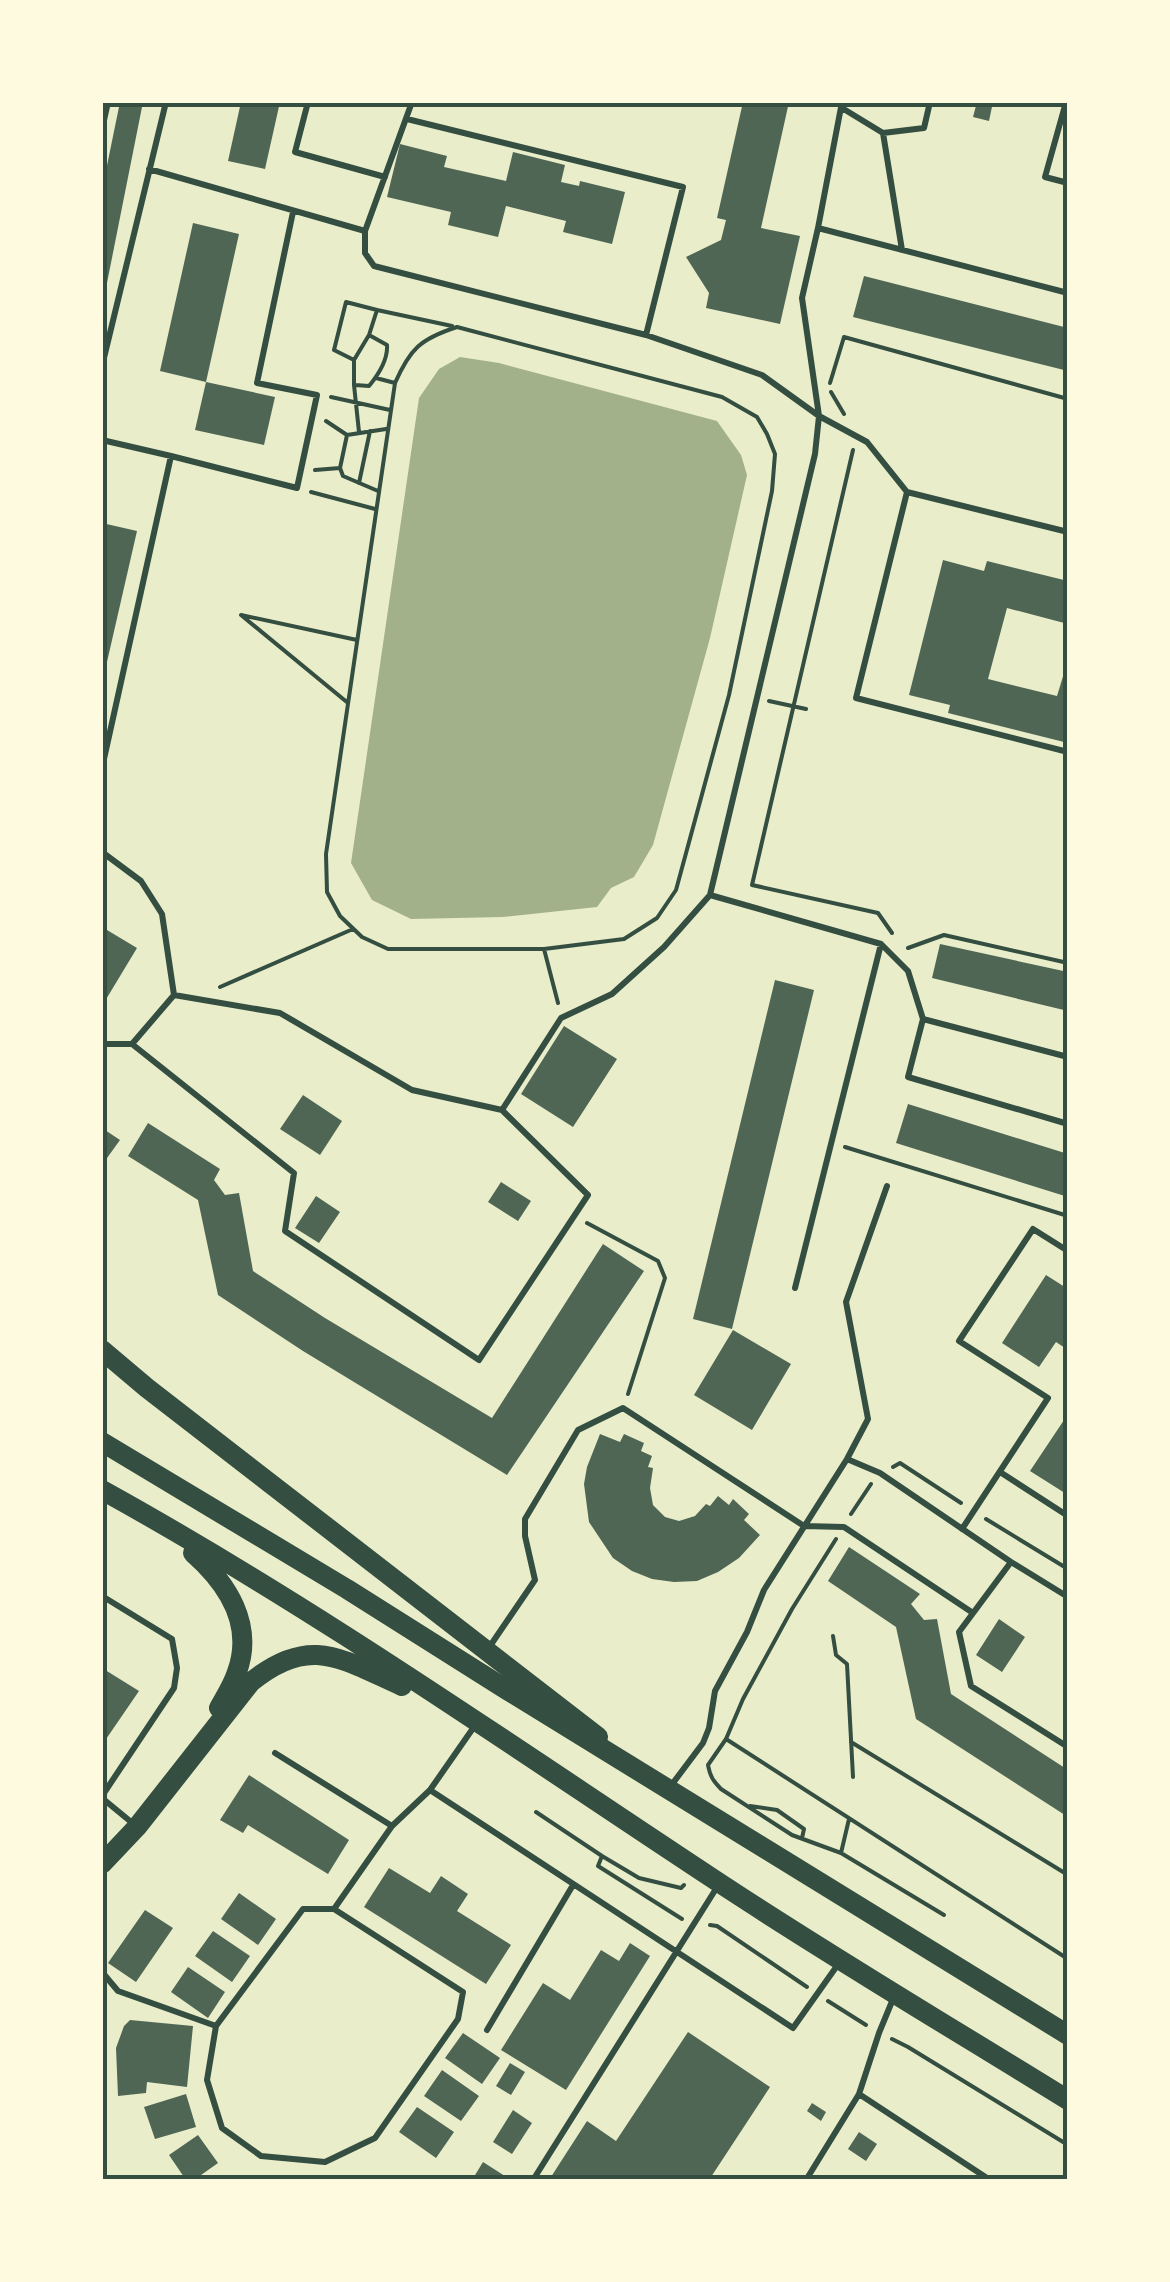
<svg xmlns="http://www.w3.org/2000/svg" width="1170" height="2282" viewBox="0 0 1170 2282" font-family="Rubik,sans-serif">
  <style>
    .water { fill: #a3b18a }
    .building { fill: #4f6655 }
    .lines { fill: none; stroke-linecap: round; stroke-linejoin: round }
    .path { stroke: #344e41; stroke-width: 4 }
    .service { stroke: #344e41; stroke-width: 6 }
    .primary { stroke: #344e41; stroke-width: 20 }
    .trunk { stroke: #344e41; stroke-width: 20 }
    .neatline { fill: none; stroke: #344e41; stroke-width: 4 }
  </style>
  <rect width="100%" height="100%" fill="#e9edc9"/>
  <path class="water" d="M460,357L499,363L717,421L741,455L747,475L710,638L653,845L634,877L611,888L597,907L503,917L411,919L372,900L351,863L419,398L439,369Z"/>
  <path class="building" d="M120,102H143L104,298H102V190Z
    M241,102H280L265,169L228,161Z
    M743,102H789L761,228L800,236L780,324L706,308L709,293L686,257L721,240L726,220L717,218Z
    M977,102H993L989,121L973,117Z
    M400,144L447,156L444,167L506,181L513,152L565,165L561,182L579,186L580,181L625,192L612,244L563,232L566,221L506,206L498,237L448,225L451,212L387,197Z
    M193,223L239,234L206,382L160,371Z
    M864,276L1068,328V371L853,317Z
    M206,382L275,397L264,445L195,430Z
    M102,523L137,531L104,675H102Z
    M943,560L984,571L987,561L1068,581V624L1007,608L988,679L1057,696L1068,660V743L948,713L950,705L909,695Z
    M102,927L137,948L102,1006Z
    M940,944L1068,972V1011L932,978Z
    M775,980L814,990L732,1329L693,1319Z
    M564,1026L617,1059L573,1127L521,1094Z
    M303,1095L342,1121L320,1155L280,1129Z
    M908,1104L1068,1154V1197L896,1143Z
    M148,1123L220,1169L214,1180L225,1195L239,1193L253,1271L325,1318L492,1418L603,1244L644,1271L507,1475L303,1351L218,1295L198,1200L128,1156Z
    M102,1128L120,1140L102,1165Z
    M501,1182L531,1201L518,1221L488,1202Z
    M316,1196L340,1212L319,1243L295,1228Z
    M1046,1275L1068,1289V1319L1063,1326L1068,1329V1350L1056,1342L1039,1367L1002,1343Z
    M733,1330L791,1364L752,1430L694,1395Z
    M1068,1414V1495L1030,1471Z
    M600,1434L620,1442L624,1434L644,1443L641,1451L652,1456L648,1467L653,1468L650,1488L653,1505L665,1517L679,1521L695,1516L706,1504L710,1506L718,1496L729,1505L733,1499L749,1514L744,1520L760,1535L739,1558L718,1572L697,1581L674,1582L652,1579L632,1571L613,1558L589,1522L584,1484L587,1467Z
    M849,1547L920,1594L911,1604L924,1620L937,1619L951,1694L1068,1770V1817L916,1719L896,1627L828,1581Z
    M999,1619L1025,1637L1002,1672L976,1655Z
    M102,1668L139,1691L102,1745Z
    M249,1775L349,1840L328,1874L248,1825L243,1833L220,1820Z
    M389,1868L430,1893L441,1876L468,1894L457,1911L511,1945L486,1984L364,1907Z
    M239,1893L276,1919L258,1945L221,1919Z
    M145,1910L173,1928L136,1982L108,1963Z
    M213,1931L250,1956L232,1982L195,1956Z
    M630,1943L650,1956L566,2090L501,2050L543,1983L570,2000L601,1950L619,1961Z
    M188,1967L225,1992L208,2018L171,1992Z
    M130,2020L193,2026L187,2087L147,2082L146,2093L118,2096L116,2048L124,2026Z
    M688,2032L770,2087L709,2180H549L587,2121L616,2141Z
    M463,2033L500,2058L482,2084L445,2058Z
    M510,2063L525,2072L511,2095L496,2086Z
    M442,2070L479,2096L461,2121L424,2096Z
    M186,2094L196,2127L155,2139L144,2107Z
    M812,2103L826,2112L821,2121L807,2111Z
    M417,2107L454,2132L436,2158L399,2132Z
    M513,2110L532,2123L512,2154L493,2142Z
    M859,2132L877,2144L866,2161L848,2149Z
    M198,2135L218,2163L194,2180H186L169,2155Z
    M483,2162L511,2180H472Z"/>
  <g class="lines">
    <path class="path" d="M457,327L722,397L757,417L767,434L775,454L772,491L729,695L676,890L657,918L624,939L544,949H388L362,937L340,916L327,892L326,854L395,383C410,349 420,339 457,327Z
      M354,360L334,350L346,302L377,310
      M376,378L395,383
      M830,383L844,337L1068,399
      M355,385L369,386C378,375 388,359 387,345L369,335
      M831,392L844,414
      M331,397L390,410
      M326,421L347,435
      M359,432L354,385V360L369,335L377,310L452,326
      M853,450L752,885L878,913L892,933
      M315,470L340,468
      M359,483L370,431
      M378,491L343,476L340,468L347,435L386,429
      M311,492L375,509
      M769,701L806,709
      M348,703L241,615L357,640
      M908,948L944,935L1068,963
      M544,949L558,1003
      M220,987L353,929
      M845,1147L1068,1216
      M587,1223L658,1261L665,1278L628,1394
      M893,1467L900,1463L961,1503
      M851,1514L871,1484
      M986,1519L1068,1569
      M836,1539L792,1609L743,1699L726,1739L708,1765C710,1776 713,1781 721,1789L792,1835L841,1853L944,1915
      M833,1636L836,1655L847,1664L853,1777
      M726,1739L1068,1959
      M851,1742L1068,1875
      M750,1806L777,1810L804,1829L802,1838
      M536,1812L602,1856L598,1866L682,1919
      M841,1853L849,1819
      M602,1856L639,1878L681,1888L684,1885
      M710,1925L717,1926L807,1987
      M828,2001L866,2025
      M892,2039L908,2047L1068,2145"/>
    <path class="service" d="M308,102L295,152L385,177
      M1066,102L1045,177L1068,183
      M842,108L883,133L902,250
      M407,119L683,187L646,335
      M102,129L108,102
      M883,133L924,128L930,102
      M149,169L365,231V253L374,266L646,335L762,375L819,416L867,442L907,492L1068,532
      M818,228L1068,293
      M365,231L412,102
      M102,366L166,102
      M102,440L171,456L102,768
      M171,456L297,488L317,395L257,383L293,212
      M907,492L856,698L1068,752
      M102,852L141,881L162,914L174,995L132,1044H102
      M710,895L881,944L795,1288
      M882,945L908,971L923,1019L1068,1057
      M923,1019L908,1077L1068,1124
      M132,1044L294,1173L285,1231L479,1360L588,1195L502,1110L412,1090L280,1013L174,995
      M502,1110L561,1018L612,994L664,947L710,895L815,454L819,416L802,298L818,228L842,102
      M847,1459L880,1473L1011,1562L959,1632L971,1686L1068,1747
      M1000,1472L1068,1516
      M962,1529L1048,1398L959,1341L1033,1229L1068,1251
      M1011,1562L1068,1597
      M102,1596L172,1639L177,1668L174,1688L102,1796
      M488,1649L535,1580L525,1536V1519L578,1430L623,1408L804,1526L844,1527L973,1613
      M275,1753L392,1826
      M670,1787L703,1743L709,1728L715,1691L747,1632L764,1590L847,1459L868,1419L846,1302L887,1186
      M430,1790L793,2028L839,1963
      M102,1798L136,1826
      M334,1909H303L216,2026L207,2080L222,2128L261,2156L325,2162L375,2138L458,2019L463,1992L334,1909L392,1826L430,1790L476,1724
      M102,1972L118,1991L216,2026
      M487,2030L573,1885
      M859,2094L990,2180
      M533,2180L719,1884
      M806,2180L859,2094L879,2033L893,1999"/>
    <path class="primary" d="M102,1350L147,1388L598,1737"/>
    <path class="trunk" d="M102,1442L347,1589L507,1690L1068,2035
      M102,1490C314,1607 513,1747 715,1880C830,1956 950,2027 1068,2100
      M193,1553C228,1584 254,1625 237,1672C233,1685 225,1697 219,1708
      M102,1864L137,1827L251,1682C310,1634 341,1659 402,1686"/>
  </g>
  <rect width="1170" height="2282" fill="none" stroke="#fefae0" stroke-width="210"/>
  <rect x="105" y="105" width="960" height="2072" class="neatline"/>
</svg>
